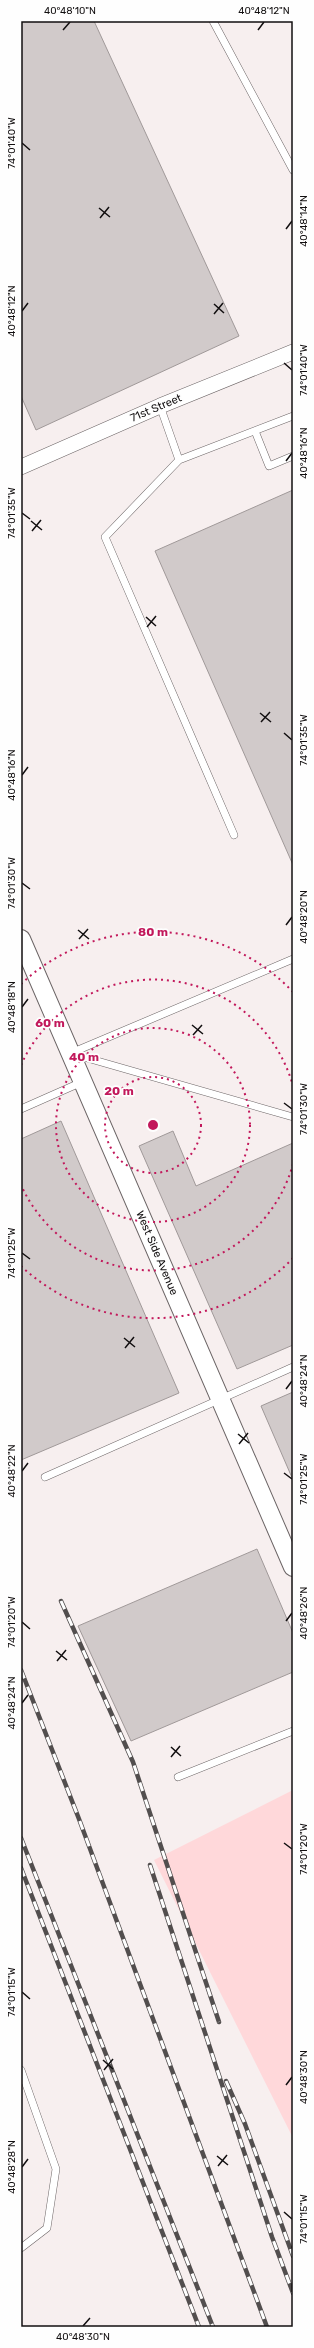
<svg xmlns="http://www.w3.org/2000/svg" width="314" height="2348" viewBox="0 0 314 2348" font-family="Rubik,sans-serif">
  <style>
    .green { fill: #ffd8da }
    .building { fill: #d1caca; stroke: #a09999 }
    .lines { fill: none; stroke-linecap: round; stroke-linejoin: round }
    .service-casing { stroke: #6b6465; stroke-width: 8 }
    .minor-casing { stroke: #6b6465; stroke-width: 16 }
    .tertiary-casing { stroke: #6b6465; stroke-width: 20 }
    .service { stroke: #fff; stroke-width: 7 }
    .minor { stroke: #fff; stroke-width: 15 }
    .tertiary { stroke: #fff; stroke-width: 18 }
    .rail-casing { stroke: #524e4e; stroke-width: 4.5 }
    .rail { stroke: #fefefe; stroke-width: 3; stroke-dasharray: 9; stroke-linecap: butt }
    .ticks { fill: none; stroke: #120f10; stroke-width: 1.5 }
    .ring { fill: none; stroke: #c2185b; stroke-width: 2; stroke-dasharray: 2 4 }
    .labels { text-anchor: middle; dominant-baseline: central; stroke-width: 3.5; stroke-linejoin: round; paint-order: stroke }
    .street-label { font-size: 11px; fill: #120f10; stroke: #fefefe }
    .centre { fill: #c2185b; stroke: #fefefe; stroke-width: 2 }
    .ring-label { font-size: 12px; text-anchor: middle; font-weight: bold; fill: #c2185b; stroke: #fefefe; stroke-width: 3.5; stroke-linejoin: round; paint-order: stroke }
    .neatline { fill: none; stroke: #120f10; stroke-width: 1.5 }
    .ticks-label { font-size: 10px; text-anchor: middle; fill: #120f10 }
  </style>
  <rect width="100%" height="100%" fill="#f7efef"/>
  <path class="green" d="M293,1790V2138L154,1860Z"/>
  <path class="building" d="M21,21H94L239,336L36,430L21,396Z
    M293,490V865L155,551Z
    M61,1121L179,1393L21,1460V1139Z
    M173,1131L196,1186L293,1143V1345L237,1369L139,1146Z
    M293,1392V1480L261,1406Z
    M257,1549L293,1633V1672L131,1741L78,1626Z"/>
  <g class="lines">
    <defs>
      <path id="service" d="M213,21L293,170
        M160,406L179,460
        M255,431L269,466L293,456
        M234,835L105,537L179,460L293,416
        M71,1053L293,959
        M73,1054L293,1117
        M21,1109L82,1082
        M45,1477L293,1367
        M178,1777L293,1731
        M21,2070L56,2169L47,2228L21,2248"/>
      <path id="minor" d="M21,467L160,406L293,352"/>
      <path id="tertiary" d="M21,939L293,1567"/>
    </defs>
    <use href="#service" class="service-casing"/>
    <use href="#minor" class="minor-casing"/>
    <use href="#tertiary" class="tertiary-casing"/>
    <use href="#service" class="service"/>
    <use href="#minor" class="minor"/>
    <use href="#tertiary" class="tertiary"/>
    <defs>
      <path id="rail" d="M61,1601L133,1762L219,2022
        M21,1670L79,1819L267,2327
        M21,1838L213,2327
        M150,1865L272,2237L293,2293
        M21,1868L199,2327
        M226,2081L245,2124L293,2256"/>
    </defs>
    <use href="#rail" class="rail-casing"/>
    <use href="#rail" class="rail"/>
  </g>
  <path class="ticks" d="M63,30L70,22M258,30L264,22M22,143L30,150M99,208L110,217M100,218L109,207M286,229L292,221M214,304L224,313M22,311L28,303M214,314L223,303M284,363L292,370M286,461L292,453M22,513L30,519M31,521L42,530M32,531L41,520M146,617L156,626M147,627L156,616M260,713L271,722M261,722L270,712M284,733L292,740M22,775L28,767M22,883L30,889M286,925L292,917M78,930L89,939M79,939L88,929M22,1007L28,999M192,1025L203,1034M193,1035L202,1025M284,1103L292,1109M22,1253L30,1259M124,1338L135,1347M125,1348L134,1337M286,1389L292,1381M238,1434L249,1443M239,1444L248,1433M22,1471L28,1463M284,1473L292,1479M286,1621L292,1613M22,1622L30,1629M56,1651L67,1660M57,1661L66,1650M22,1703L28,1695M171,1747L181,1756M171,1757L180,1746M284,1843L292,1849M22,1992L30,1999M103,2060L113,2069M104,2070L113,2059M286,2085L292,2077M217,2156L228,2165M218,2166L227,2155M22,2167L28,2159M284,2212L292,2219M83,2326L90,2318"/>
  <g class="ring">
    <circle cx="153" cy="1125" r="48"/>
    <circle cx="153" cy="1125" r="97"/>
    <path d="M293 1164A145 145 0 0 1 21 1185M21 1065A145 145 0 0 1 293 1086"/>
    <path d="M293 1258A193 193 0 0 1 21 1266M21 984A193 193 0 0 1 293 992"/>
  </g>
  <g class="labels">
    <g class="street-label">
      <text transform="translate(156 408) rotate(-23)">71st Street</text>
      <text transform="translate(157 1253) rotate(67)">West Side Avenue</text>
    </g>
  </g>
  <circle cx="153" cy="1125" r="6" class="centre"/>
  <g class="ring-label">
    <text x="153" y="936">80 m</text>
    <text x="50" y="1027">60 m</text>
    <text x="84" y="1061">40 m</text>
    <text x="119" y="1095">20 m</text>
  </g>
  <rect width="314" height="2348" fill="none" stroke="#fefefe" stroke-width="44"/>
  <rect x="22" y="22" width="270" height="2304" class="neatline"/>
  <g class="ticks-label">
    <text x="70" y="14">40°48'10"N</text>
    <text x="264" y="14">40°48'12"N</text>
    <text transform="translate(11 143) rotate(-90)" y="4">74°01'40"W</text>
    <text transform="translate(303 221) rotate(-90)" y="4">40°48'14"N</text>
    <text transform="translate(11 311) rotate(-90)" y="4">40°48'12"N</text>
    <text transform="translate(303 370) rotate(-90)" y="4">74°01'40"W</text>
    <text transform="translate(303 453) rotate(-90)" y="4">40°48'16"N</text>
    <text transform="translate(11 513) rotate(-90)" y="4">74°01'35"W</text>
    <text transform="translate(303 740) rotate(-90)" y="4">74°01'35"W</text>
    <text transform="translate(11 775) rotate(-90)" y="4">40°48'16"N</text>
    <text transform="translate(11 883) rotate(-90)" y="4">74°01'30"W</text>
    <text transform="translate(303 917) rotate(-90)" y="4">40°48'20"N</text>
    <text transform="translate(11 1007) rotate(-90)" y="4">40°48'18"N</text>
    <text transform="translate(303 1109) rotate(-90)" y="4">74°01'30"W</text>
    <text transform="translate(11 1253) rotate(-90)" y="4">74°01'25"W</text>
    <text transform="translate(303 1381) rotate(-90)" y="4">40°48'24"N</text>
    <text transform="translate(11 1471) rotate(-90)" y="4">40°48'22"N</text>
    <text transform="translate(303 1479) rotate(-90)" y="4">74°01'25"W</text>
    <text transform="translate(303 1613) rotate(-90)" y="4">40°48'26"N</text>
    <text transform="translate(11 1622) rotate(-90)" y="4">74°01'20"W</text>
    <text transform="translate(11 1703) rotate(-90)" y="4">40°48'24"N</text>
    <text transform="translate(303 1849) rotate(-90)" y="4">74°01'20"W</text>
    <text transform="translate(11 1992) rotate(-90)" y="4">74°01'15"W</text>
    <text transform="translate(303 2077) rotate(-90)" y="4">40°48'30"N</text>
    <text transform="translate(11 2167) rotate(-90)" y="4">40°48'28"N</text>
    <text transform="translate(303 2219) rotate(-90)" y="4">74°01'15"W</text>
    <text x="83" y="2340">40°48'30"N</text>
  </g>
</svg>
